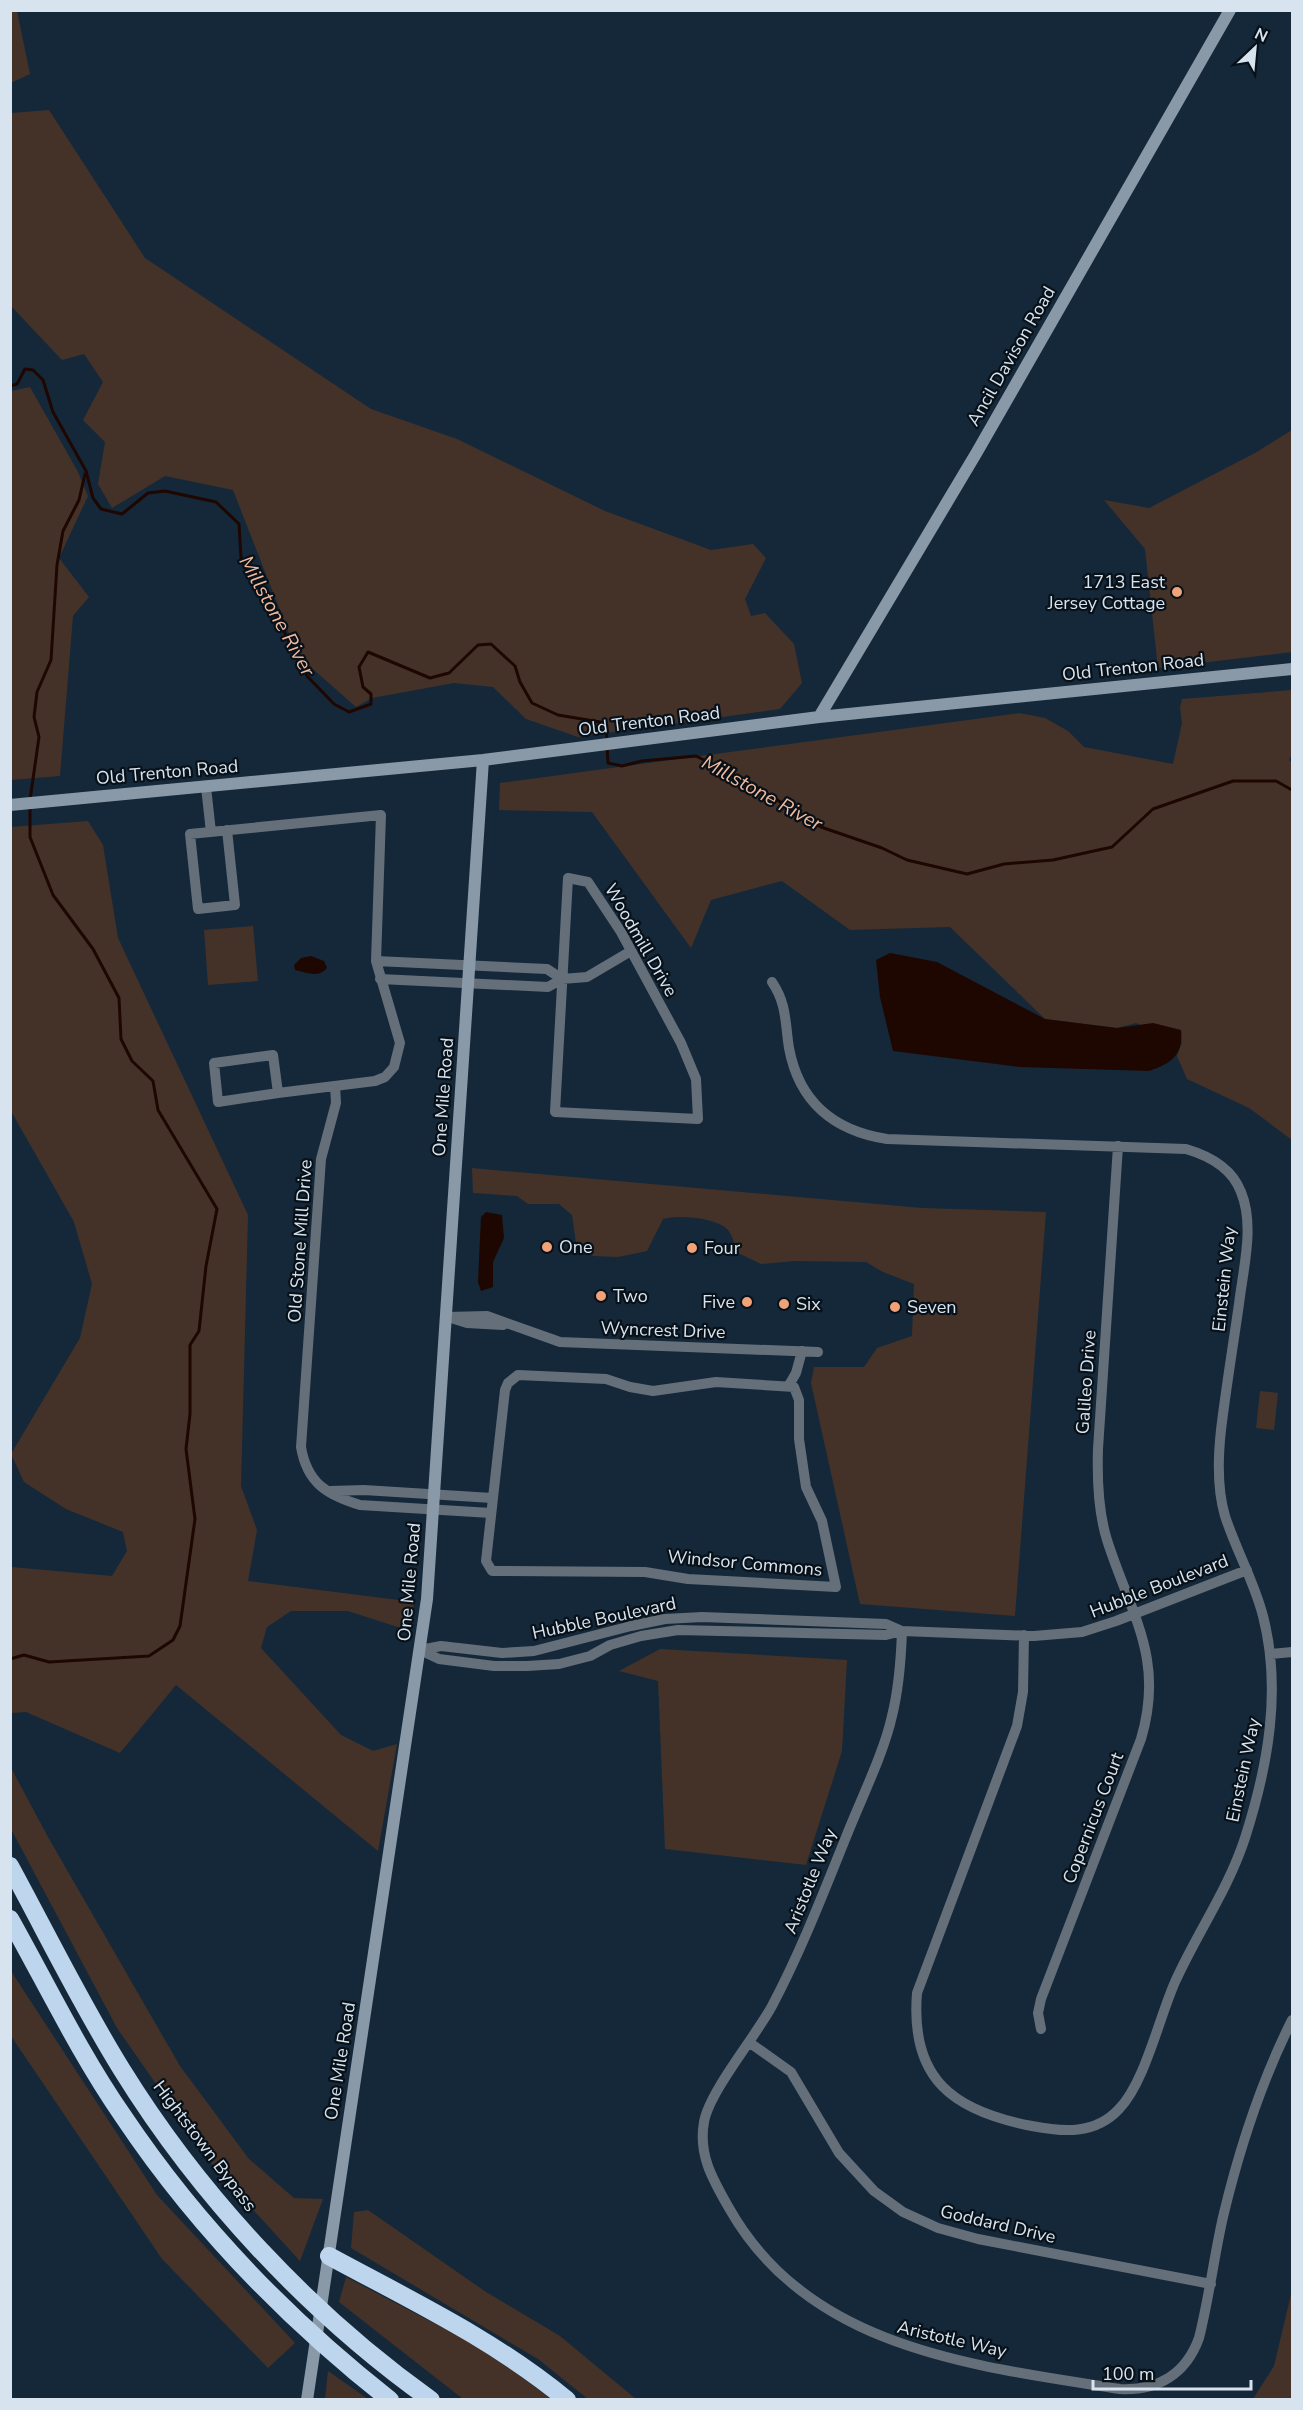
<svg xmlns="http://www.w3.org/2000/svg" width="1303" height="2410" viewBox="0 0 1303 2410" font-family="'Nunito Sans',sans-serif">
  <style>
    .green { fill: #443228 }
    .water { fill: #1e0700 }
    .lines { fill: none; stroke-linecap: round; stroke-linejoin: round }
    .stream { stroke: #1e0700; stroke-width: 3 }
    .street { stroke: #656f79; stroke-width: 10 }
    .secondary { stroke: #8999a8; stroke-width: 12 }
    .highway { stroke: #bdd6ee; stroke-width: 18 }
    .poi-dot { fill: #f0a279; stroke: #081018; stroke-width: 2 }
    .labels { text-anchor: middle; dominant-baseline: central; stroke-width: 4.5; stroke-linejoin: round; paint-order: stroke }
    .street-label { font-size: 18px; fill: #d7e4f0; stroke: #081018 }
    .poi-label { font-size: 18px; fill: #d7e4f0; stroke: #081018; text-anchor: start }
    .water-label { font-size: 20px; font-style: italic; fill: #f1b99c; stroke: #081018 }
  </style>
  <rect width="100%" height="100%" fill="#14283a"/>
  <path class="green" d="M10,11H17L30,74L11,83Z
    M49,110L145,258L371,409L457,439L605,511L711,550L753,544L766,558L745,599L751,616L765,613L794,644L802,683L780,709L578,737L526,719L493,687L454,683L372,698L356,707L298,656L233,490L165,476L112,508L98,484L105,442L83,420L103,382L84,354L62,360L11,306V113Z
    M30,387L78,472L88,496L59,558L89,597L73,616L60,776L11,780V391Z
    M1292,430V652L1158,668L1145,549L1104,500L1149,508L1255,453Z
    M1292,690V754L1289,760L1292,762V1140L1249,1108L1187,1079L1177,1056L1182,1042L1136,1023L1117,1028L1045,1019L950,927L850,930L782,881L711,900L691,948L592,812L499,810L500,783L1019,713L1045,718L1068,731L1084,747L1173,764L1182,723L1180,708L1182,699Z
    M88,821L103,845L118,938L248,1215L241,1486L257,1530L248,1581L414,1602L410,1631L348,1611H291L267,1627L261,1648L341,1735L373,1751L397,1744L378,1851L176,1685L120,1753L26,1712L11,1713V1567L112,1576L127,1551L123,1532L66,1509L24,1482L11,1454L80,1338L92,1284L74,1222L11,1111V827Z
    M253,926L258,981L208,985L204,930Z
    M472,1168L922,1208L1046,1212L1015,1616L860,1604L811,1383L814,1367H864L877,1348L912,1336L914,1284L883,1272L866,1262L794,1261L761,1264L738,1253C735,1247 733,1236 728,1230C719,1218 677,1214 663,1219L647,1251L618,1257L593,1256L576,1243L572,1215L559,1204H528L517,1196L473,1193Z
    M1260,1391L1278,1393L1274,1430L1256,1428Z
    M660,1649L847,1660L842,1751L806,1865L665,1849L658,1681L619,1671Z
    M10,1766L48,1837L180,2066L249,2159L294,2198L323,2199L300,2261L214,2167L117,2028L11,1829Z
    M11,1971L157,2195L295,2343L268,2368L162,2259L11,2036Z
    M368,2210L486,2292L560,2336L636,2399H588L538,2359L351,2248L354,2212Z
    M346,2277L489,2352L551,2399H463L339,2302Z
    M1292,2290V2399H1253L1274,2366Z
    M328,2371L368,2399H325Z"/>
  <path class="water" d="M890,953L937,962L1045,1019L1117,1028L1153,1023L1181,1030C1184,1055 1170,1064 1149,1071L1019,1067L893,1051L880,997L876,960Z
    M311,956L324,961L327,968C319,978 307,973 295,970L294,965L301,958Z
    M486,1212L502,1215L504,1238L493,1262V1287L481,1291L478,1282L481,1217Z"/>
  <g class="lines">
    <path class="stream" d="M10,386L17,384L25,369L33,370L43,380L53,412L86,471L93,498L101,509L122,514L148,493L165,491L216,502L239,524L241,558L258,594L273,610L307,676L334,704L349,712L371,704V694L363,687L359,667L368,652L430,678L449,673L478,645L491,644L515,666L520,682L532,703L558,715L606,723L607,740
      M607,747L608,763L622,766L642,761L696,756L748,782L821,827L882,848L907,860L967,874L1004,864L1053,860L1112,847L1153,809L1233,781H1276L1292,790
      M30,800L39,737L34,717L37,692L51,660L57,565L63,531L79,500L85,474
      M10,1659L24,1655L49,1662L149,1656L173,1640L180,1626L195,1519L186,1449L190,1414V1345L199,1331L206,1266L217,1209L158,1110L153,1081L132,1061L121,1039L119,998L93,949L53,895L30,837V806"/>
    <path class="street" d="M206,787L211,832
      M227,830L235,905L198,909L190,834L381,815L376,961L400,1043L394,1067L385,1077L375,1081L278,1093L273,1055L214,1063L218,1102L278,1093
      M568,878L588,882L621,932L681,1043L696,1079L698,1119L555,1112Z
      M376,961L547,969L562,979
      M380,979L548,987L562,979L587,977L631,951
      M772,982C787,1004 785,1023 789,1048C799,1102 834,1131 887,1139L1186,1149C1210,1156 1232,1168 1241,1192C1255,1226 1243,1269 1239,1304C1233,1346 1226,1388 1221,1430C1218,1457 1217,1489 1225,1516C1236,1550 1254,1581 1263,1616C1282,1690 1268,1766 1245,1838C1228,1890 1197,1933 1175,1982C1159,2018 1145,2082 1119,2109C1095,2135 1063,2132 1032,2126C953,2111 910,2079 917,1993L1017,1726L1023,1692L1024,1635
      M335,1086L336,1103L321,1159L301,1447C307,1483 327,1495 360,1505L491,1513
      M446,1317L487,1316L560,1342L818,1352
      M451,1318L467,1323L503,1325
      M518,1375L606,1379L630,1387L653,1391L716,1382L794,1387L799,1400V1439L806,1487L822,1521L836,1587L688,1579L645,1572L492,1571L486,1561L505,1390L508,1383Z
      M789,1385L796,1373L802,1351
      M330,1491L364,1490L492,1498
      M902,1631C901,1660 899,1688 892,1716C884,1753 860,1801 846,1837C823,1894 801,1951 772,2006C756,2036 709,2092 704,2122C698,2155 713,2180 729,2208C809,2350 976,2366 1120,2389C1158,2391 1186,2374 1199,2338C1209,2298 1214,2257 1223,2217C1239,2150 1261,2082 1292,2020
      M420,1650L439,1659L494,1666H527L559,1664L590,1656L610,1645L641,1636L678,1630L886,1635L902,1631L1034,1636L1082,1632L1116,1621L1247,1570
      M420,1650L441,1646L502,1653L534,1651L631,1626L665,1619L702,1617L886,1624L902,1631
      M1271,1654L1292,1652
      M1041,2029L1038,2013L1041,1999L1141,1739C1165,1658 1131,1615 1107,1540C1098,1511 1097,1480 1098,1449L1118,1146
      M750,2043L791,2072L839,2153L874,2191L903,2212L938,2228L978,2239L1211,2284"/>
    <path class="secondary" d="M819,717L977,452L1230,10
      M10,805L483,760L819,717L1292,669
      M307,2400L427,1599L483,760"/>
    <path class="highway" d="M10,1866C47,1934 81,2004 122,2070C200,2196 310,2314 431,2400
      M10,1919C47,1985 80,2054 123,2116C196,2225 287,2319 390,2400
      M329,2256C412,2301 493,2339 567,2400"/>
  </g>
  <g class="poi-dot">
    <circle cx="1177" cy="592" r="6"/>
    <circle cx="547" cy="1247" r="6"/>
    <circle cx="692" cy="1248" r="6"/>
    <circle cx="601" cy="1296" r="6"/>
    <circle cx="747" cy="1302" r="6"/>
    <circle cx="784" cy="1304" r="6"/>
    <circle cx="895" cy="1307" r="6"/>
  </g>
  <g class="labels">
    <g class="street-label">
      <text transform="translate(1011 356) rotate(-60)">Ancil Davison Road</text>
      <text transform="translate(1133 667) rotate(-6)">Old Trenton Road</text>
      <text transform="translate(649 721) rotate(-7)">Old Trenton Road</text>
      <text transform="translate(167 772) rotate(-5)">Old Trenton Road</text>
      <text transform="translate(641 940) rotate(60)">Woodmill Drive</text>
      <text transform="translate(443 1097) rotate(-86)">One Mile Road</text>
      <text transform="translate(300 1241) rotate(-86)">Old Stone Mill Drive</text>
      <text transform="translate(1224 1279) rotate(-84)">Einstein Way</text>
      <text transform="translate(663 1330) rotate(2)">Wyncrest Drive</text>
      <text transform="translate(1086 1382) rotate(-86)">Galileo Drive</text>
      <text transform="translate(745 1563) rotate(5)">Windsor Commons</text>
      <text transform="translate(409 1582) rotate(-85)">One Mile Road</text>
      <text transform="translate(1159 1586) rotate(-21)">Hubble Boulevard</text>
      <text transform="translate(604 1618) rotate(-12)">Hubble Boulevard</text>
      <text transform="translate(1243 1770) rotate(-78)">Einstein Way</text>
      <text transform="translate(1093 1818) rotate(-69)">Copernicus Court</text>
      <text transform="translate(810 1881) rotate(-68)">Aristotle Way</text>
      <text transform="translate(340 2061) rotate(-81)">One Mile Road</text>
      <text transform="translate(205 2146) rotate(53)">Hightstown Bypass</text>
      <text transform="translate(998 2224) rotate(13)">Goddard Drive</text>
      <text transform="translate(952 2339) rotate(13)">Aristotle Way</text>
    </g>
    <g class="poi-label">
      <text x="1165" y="582" text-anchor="end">1713 East<tspan x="1165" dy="21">Jersey Cottage</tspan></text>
      <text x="559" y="1247">One</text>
      <text x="704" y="1248">Four</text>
      <text x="613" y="1296">Two</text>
      <text x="735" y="1302" text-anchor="end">Five</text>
      <text x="796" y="1304">Six</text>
      <text x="907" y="1307">Seven</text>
    </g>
    <g class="water-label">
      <text transform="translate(277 616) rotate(61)">Millstone River</text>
      <text transform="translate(762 793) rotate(29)">Millstone River</text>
    </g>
  </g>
  <rect width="1303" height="2410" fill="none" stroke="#d7e4f0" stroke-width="24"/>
  <g transform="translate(1255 48) rotate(26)" stroke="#081018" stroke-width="4.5" paint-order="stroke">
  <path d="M0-4.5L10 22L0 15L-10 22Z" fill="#d7e4f0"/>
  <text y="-9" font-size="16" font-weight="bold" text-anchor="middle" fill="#d7e4f0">N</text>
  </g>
  <path d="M1093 2380v9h158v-9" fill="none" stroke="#d7e4f0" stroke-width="3"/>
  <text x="1102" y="2380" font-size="18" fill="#d7e4f0" stroke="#081018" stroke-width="4.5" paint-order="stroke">100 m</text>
</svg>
